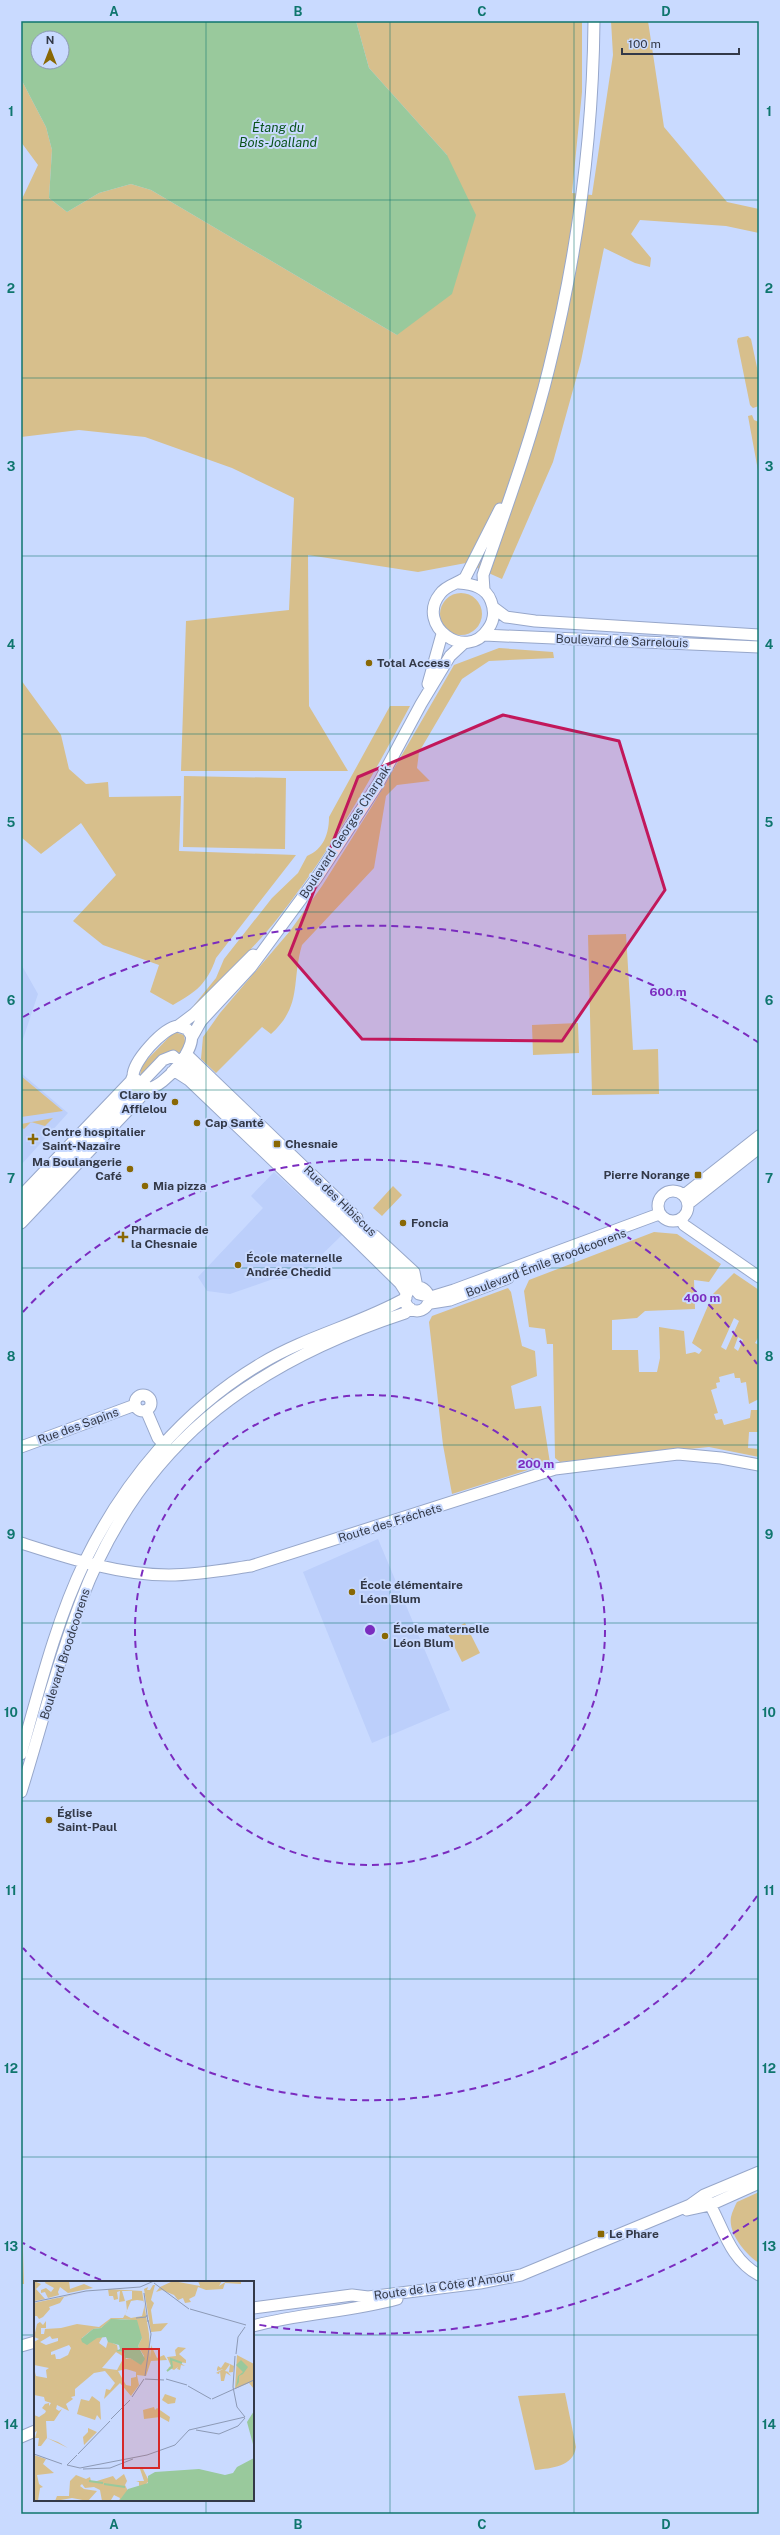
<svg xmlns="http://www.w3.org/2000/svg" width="780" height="2535" viewBox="0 0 780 2535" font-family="'Public Sans',sans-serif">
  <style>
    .built { fill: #bccffb }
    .green { fill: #d7bf8c; fill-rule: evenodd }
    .water { fill: #99c99c; fill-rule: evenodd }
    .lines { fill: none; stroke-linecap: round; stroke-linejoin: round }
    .secondary-casing { stroke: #97a7ca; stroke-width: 13 }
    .secondary { stroke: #fff; stroke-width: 11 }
    .marked { fill: #c2185b; fill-opacity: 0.2; stroke: #c2185b; stroke-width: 3; stroke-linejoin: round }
    .grid { fill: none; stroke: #0f766e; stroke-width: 1; stroke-opacity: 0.55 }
    .ring { fill: none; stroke: #7b2cbf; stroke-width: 2; stroke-dasharray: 7 5 }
    .poi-dot { fill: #896805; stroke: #c9daff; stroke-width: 1.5 }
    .labels { text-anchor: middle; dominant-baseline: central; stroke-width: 4; stroke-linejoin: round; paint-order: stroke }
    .street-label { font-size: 12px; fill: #333948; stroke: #c9daff }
    .poi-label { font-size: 12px; font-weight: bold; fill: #333948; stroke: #c9daff; text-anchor: start }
    .water-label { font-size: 13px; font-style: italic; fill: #09521a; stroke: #c9daff }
    .inset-river { fill: none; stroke: #99c99c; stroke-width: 2 }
    .inset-road { fill: none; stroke: #8d9ab6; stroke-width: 1 }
    .view { fill: #d62828; fill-opacity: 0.15; stroke: #d62828; stroke-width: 2 }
    .inset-edge { fill: none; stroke: #333948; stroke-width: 2 }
    .centre { fill: #7b2cbf; stroke: #c9daff; stroke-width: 2 }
    .ring-label { font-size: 12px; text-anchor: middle; font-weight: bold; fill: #7b2cbf; stroke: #c9daff; stroke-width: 4; stroke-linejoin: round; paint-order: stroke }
    .neatline { fill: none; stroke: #0f766e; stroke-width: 1.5 }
    .grid-label { font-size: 13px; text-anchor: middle; font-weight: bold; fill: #0f766e }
  </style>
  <rect width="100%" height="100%" fill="#c9daff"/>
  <path class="built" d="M21,964L38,994L21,1045Z
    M21,1073L68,1113L21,1165Z
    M274,1172L342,1235L298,1278L273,1279L230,1294L207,1291L198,1277L263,1208L251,1196Z
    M378,1539L450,1710L372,1743L303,1572Z"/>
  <path class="green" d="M356,21H582V92L572,193L592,195L613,55L611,21H648L664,127L727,202L759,209V233L726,226L640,220L631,234L651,258L650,267L635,263L604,248L581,361L553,462L502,579L466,563L418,572L308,555L309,706L348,771H181L186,621L289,610L294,498L232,468L145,437L79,430L21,437V201L38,165L21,142V79L46,127L52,150L49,198L67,212L99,193L131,184L151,190L397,335L447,155L369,68Z
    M748,336L751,339L759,377V406L753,408L750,405L737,341L738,338Z
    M752,415L754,420L759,422V476L748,416Z
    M440 614a21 21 0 1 1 42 0a21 21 0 1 1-42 0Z
    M499,648L553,652L554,658L489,661L462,679L419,752L417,768L430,781L397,785L386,796L374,868L302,945C291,982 303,1005 271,1034L262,1027L216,1073L201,1059L203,1037L220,1013L290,931L322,886L374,803L454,665Z
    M21,680L61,735L69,769L86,784L108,782L109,797L181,796L179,851L296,855L216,958C207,984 196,992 173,1005L150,992L159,965L103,945L73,921L116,875L81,823L41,854L21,837Z
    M390,706H410C370,781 328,856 274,923C250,952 221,979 195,1007L194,1005L216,978L224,959L272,898L298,873L307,856C324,849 329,833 329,817Z
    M184,776L286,778L285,849L183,847Z
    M626,934L633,1050L658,1049L659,1094L592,1095L588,935Z
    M578,1023L579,1053L533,1055L532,1025Z
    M174,1032L184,1035L186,1047L180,1053L169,1051L164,1054L140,1078L141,1066Z
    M21,1076L63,1111L21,1117Z
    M53,1118L45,1126L31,1122L24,1129L21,1127V1124Z
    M393,1186L402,1195L382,1216L373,1208Z
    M654,1232L677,1234L721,1264L709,1282L694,1280L695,1309L645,1311L637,1318L612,1320V1350H638L639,1372H657L660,1358L659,1327L684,1331L686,1354L695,1352L699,1354L702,1350L692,1343L713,1294L734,1273L759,1290V1336L755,1343L759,1345V1399L749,1404L746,1382L741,1383L740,1378H735L734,1373L719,1377L720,1382L716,1383L717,1388L711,1390L718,1413L714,1414L716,1420L722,1419L724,1425L750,1418L751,1410H759V1432H749L748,1448L759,1449V1457L709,1447L560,1462L555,1458L553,1344H547L545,1329L529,1327L524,1291L529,1280ZM734,1318L739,1321L726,1350L721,1347ZM738,1337L743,1340L738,1351L734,1348Z
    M508,1288L511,1292L522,1346L535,1351L537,1376L511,1386L515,1409L541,1406L550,1463L452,1494L443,1445L429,1322L432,1316Z
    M465,1623L480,1653L462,1662L447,1632Z
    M759,2192V2263C746,2255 728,2233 731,2217C732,2212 735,2206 737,2202Z
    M21,2220H22L24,2284H21Z
    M565,2393L576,2447C573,2467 552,2468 535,2470L518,2396Z"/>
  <path class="water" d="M21,21H356L369,68L447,155L476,215L452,294L397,335L151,190L131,184L99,193L67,212L49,198L52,150L46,127L21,79ZM38,38H62V62H38Z"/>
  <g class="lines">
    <defs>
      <path id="secondary" d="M459,583C472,584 486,587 491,601C495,611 494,621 488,629C466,663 415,625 440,594C446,585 457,584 465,578L500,509
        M484,590L483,575C507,506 532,438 549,368C577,255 593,137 594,21
        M494,608L506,617L535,621L759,635
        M484,635L759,647
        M428,684L442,634
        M178,1026L187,1029L191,1035C196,1049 164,1087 149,1088L139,1083L133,1076C133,1061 163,1028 178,1026Z
        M178,1026L194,1014L253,955
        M192,1037L201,1021L251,967L316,879L378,784L421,704L450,656L464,643
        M186,1054L357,1218
        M172,1072L175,1071L189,1080L347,1231L400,1283L407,1294
        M658 1206a15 15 0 1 1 30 0a15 15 0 1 1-30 0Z
        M684,1195L759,1136
        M21,1196L131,1081L133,1076
        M688,1204L759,1148
        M21,1209L163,1060L173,1056L258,1133L397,1267L419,1294L431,1297L454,1290L659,1214
        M681,1220L684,1225L759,1277
        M21,1223L149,1088
        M375,1236L414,1272L417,1287
        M405 1299a12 12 0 1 1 24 0a12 12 0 1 1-24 0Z
        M431,1303L450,1300L508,1278
        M135 1403a8 8 0 1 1 16 0a8 8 0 1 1-16 0Z
        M146,1410L158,1438L168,1449
        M21,1447L135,1405
        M21,1543C68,1558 119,1575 169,1575C197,1575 224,1570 251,1566L555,1469L678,1454L721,1458L759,1465
        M21,1754C39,1690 56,1621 85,1561C124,1481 184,1409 262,1363C307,1336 360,1324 406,1298
        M21,1792C41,1728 57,1663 81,1601C140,1445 250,1364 405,1313L410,1308
        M707,2199C723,2226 729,2259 759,2275
        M687,2210L710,2205L759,2183
        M253,2308L352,2295L368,2297L480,2283L521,2275L690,2205L704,2195L759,2172
        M253,2326C301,2313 350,2312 397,2299
        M21,2346L35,2342
        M21,2437L35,2431"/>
    </defs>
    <use href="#secondary" class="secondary-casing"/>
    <use href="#secondary" class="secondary"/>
  </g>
  <path class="marked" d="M503,715L619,741L665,890L562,1041L362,1039L289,955L358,777Z"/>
  <path class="grid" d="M206,21V2282M390,21V2514M574,21V2514M21,200H759M21,378H759M21,556H759M21,734H759M21,912H759M21,1090H759M21,1268H759M21,1445H759M21,1623H759M21,1801H759M21,1979H759M21,2157H759M21,2335H35M253,2335H759M206,2500V2514"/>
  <g class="ring">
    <circle cx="370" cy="1630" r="235"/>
    <path d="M757 1896A470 470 0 0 1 23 1948M23 1312A470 470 0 0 1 757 1364"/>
    <path d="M759 2217A704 704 0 0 1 254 2324M101 2280A704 704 0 0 1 23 2243M23 1017A704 704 0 0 1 759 1043"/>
  </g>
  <g class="poi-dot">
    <circle cx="369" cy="663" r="4"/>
    <circle cx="175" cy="1102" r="4"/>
    <circle cx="197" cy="1123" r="4"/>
    <path d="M31 1133h4v4h4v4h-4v4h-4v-4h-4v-4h4z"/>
    <rect x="273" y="1140" width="8" height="8" rx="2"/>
    <circle cx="130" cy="1169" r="4"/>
    <rect x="694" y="1171" width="8" height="8" rx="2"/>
    <circle cx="145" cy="1186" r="4"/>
    <circle cx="403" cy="1223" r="4"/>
    <path d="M121 1231h4v4h4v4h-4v4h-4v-4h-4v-4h4z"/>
    <circle cx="238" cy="1265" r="4"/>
    <circle cx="352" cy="1592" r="4"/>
    <circle cx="385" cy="1636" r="4"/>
    <circle cx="49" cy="1820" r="4"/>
    <rect x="597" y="2230" width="8" height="8" rx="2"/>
  </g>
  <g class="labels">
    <g class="street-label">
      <text transform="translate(622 641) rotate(2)">Boulevard de Sarrelouis</text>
      <text transform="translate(345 832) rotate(-57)">Boulevard Georges Charpak</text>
      <text transform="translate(340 1201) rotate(44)">Rue des Hibiscus</text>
      <text transform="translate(546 1263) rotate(-21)">Boulevard Émile Broodcoorens</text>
      <text transform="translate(78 1426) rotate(-20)">Rue des Sapins</text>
      <text transform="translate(390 1523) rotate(-17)">Route des Fréchets</text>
      <text transform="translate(65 1654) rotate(-72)">Boulevard Broodcoorens</text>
      <text transform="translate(444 2286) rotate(-8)">Route de la Côte d'Amour</text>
    </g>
    <g class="poi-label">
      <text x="377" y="663">Total Access</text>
      <text x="167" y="1095" text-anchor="end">Claro by<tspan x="167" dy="14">Afflelou</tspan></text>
      <text x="205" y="1123">Cap Santé</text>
      <text x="42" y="1132">Centre hospitalier<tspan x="42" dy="14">Saint-Nazaire</tspan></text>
      <text x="285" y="1144">Chesnaie</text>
      <text x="122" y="1162" text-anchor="end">Ma Boulangerie<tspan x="122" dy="14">Café</tspan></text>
      <text x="690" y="1175" text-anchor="end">Pierre Norange</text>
      <text x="153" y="1186">Mia pizza</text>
      <text x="411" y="1223">Foncia</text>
      <text x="131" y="1230">Pharmacie de<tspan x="131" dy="14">la Chesnaie</tspan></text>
      <text x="246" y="1258">École maternelle<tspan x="246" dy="14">Andrée Chedid</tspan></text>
      <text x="360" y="1585">École élémentaire<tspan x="360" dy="14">Léon Blum</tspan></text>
      <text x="393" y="1629">École maternelle<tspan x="393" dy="14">Léon Blum</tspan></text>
      <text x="57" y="1813">Église<tspan x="57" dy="14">Saint-Paul</tspan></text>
      <text x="609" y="2234">Le Phare</text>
    </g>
    <g class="water-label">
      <text x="278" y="127">Étang du<tspan x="278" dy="15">Bois-Joalland</tspan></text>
    </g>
  </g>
  <g transform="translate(34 2281)">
    <rect width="220" height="220" fill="#c9daff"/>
    <path d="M0,0L7,3L2,8L11,18L0,20ZM12,0H35L36,8L50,3L59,7L34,12L26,6L24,11L25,14L14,17L11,11L7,12V9L12,7L17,11L20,7L11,2ZM139,0L166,5L164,0H188L185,5L193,0H207V3L191,2L189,8L172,9L164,6L161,15L155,18L157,21L151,22L149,17L144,19L140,14L128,9L122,11L126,6ZM119,4H121L117,19L120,22L117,29L119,43L134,42L127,50L117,51L110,8L114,6L113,9H116ZM74,8L108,10L115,53L116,77L117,64L123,77L130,74L133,79L117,80L112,95L103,94L105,104L97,115L86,102L70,118L72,108L76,109L81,102L71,90L60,92L41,108V115L37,116L39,118L32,123L35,130L23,124L22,128L25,130L28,128L20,140H12L13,157L24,161L34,167L13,157L7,165H4L5,157H8H1L3,150L0,152V134L5,136L11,132L12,130L8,127L11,123L15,122V125L17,122L11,120L10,116L0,114V87L2,95L13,97L12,89L15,87L0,84V61L5,58L0,56L3,43L6,41L9,44L12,40V47H7V53H10L11,48L27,47L43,43L65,46L77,37H89L93,30L92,20L98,18V10H88L91,20L85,21L86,10L83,11L84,18L80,19L79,15H75ZM103,19L110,20V27L108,35L97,37L91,34L97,20ZM86,38L98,39L108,57L104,65L110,75L107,83L96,77L92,78L90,71L84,70L83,64L74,60L72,67L65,62L69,55L48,61V57L59,48L67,47L75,40ZM16,55L18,58L24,57V60L12,64L6,61ZM35,64L37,67L34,74L26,78H22L21,73L17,74V71ZM82,71L90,76L83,89L68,87ZM92,88L102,91V96L97,97V105L92,104L84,90ZM47,12L30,16L26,22L15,26L16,28L9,36L5,38L3,35H0V22ZM144,66L152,67L145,73L152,79V82L145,81L151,85L147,84L146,89L143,88L144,86L140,89L136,87L133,91L135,86L137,85L133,76L142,75L141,69ZM203,74L220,83V108L215,102L201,108ZM191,81L196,83L191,90L195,91L196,83L200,85L199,91H196L199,92L194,91L197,95L192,92L190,100H187L186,90L185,93L182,92L189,88L183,90V88L184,85L187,87ZM131,113L142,117L141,122L134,123L128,119ZM58,115L66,121L67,139L63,134L61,139L43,133L47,118L55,120ZM120,126L121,129L123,127L136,136L135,141L126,136L110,138L109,129ZM54,147L63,151L50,164L49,156L54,151ZM0,174L12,178L9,183L20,192L3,194L5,203L9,206L6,207L4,220H0ZM106,188H109L115,200L111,204L105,206V201L102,200H110ZM90,193L93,200L91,204L94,210L85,220L86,217L80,214L77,219L68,220L66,209L60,206L51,207L48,203L46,205L50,208L63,210L54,220L38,217L21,220L23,215H35L36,200L42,194L52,198L56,196L57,200H63L79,195L82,199Z" fill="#d7bf8c" fill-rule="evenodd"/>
    <path d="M77,38L103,39L108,57L104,65L111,78L107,84L96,77H91L90,71L82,70L86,68L85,64L74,61L72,56L63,57L53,64L48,61L47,58L59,48L67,47ZM207,79L214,86L209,93L205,95V101L202,106L204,95L209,91L202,84ZM220,130V167L213,141ZM220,177V220H85L94,208L114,202V195L121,191L165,188L191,194L199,192L203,186Z" fill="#99c99c"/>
    <path class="inset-river" d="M133,90L138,86L137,78L148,82M55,200L69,202M70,203L91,206"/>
    <path class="inset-road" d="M120,2L155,28M110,12L114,41M0,21L52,10L106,6L120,0M156,28L212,44M102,37L112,36L113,34M202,73L204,56L211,46M201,75L199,106L203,126L211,136M111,95L117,53L114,39M111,98L130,99M132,98L153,104M154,105L177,118M98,116L110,98M178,118L220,99M77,138L96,119M162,149L185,153L204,145L211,137M0,173L28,183M44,173L76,140M43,174L33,184L46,187L113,174L141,164L155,149L211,136M49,188L76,187L99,178"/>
    <path class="view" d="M89,68H125V187H89Z"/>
    <rect width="220" height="220" class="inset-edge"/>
  </g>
  <circle cx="370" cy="1630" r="6" class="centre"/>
  <g class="ring-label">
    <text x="668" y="996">600 m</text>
    <text x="702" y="1302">400 m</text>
    <text x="536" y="1468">200 m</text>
  </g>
  <rect width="780" height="2535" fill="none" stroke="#c9daff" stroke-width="44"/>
  <g transform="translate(50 50)"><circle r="19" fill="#c9daff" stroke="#8d9ab6"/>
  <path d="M0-3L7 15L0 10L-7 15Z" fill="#896805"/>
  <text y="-6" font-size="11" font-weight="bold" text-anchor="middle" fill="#333948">N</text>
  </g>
  <path d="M622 48v6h117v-6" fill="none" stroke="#333948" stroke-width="2"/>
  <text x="628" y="48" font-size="12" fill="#333948" stroke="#c9daff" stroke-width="3" paint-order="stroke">100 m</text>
  <rect x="22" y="22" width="736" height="2491" class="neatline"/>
  <g class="grid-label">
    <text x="114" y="16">A</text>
    <text x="298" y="16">B</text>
    <text x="482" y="16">C</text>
    <text x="666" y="16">D</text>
    <text x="11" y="116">1</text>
    <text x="769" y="116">1</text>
    <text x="11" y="293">2</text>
    <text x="769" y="293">2</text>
    <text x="11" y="471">3</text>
    <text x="769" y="471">3</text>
    <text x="11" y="649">4</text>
    <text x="769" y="649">4</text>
    <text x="11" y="827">5</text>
    <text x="769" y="827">5</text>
    <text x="11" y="1005">6</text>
    <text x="769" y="1005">6</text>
    <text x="11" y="1183">7</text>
    <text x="769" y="1183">7</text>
    <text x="11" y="1361">8</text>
    <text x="769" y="1361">8</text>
    <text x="11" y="1539">9</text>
    <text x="769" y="1539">9</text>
    <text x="11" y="1717">10</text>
    <text x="769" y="1717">10</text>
    <text x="11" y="1895">11</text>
    <text x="769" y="1895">11</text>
    <text x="11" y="2073">12</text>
    <text x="769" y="2073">12</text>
    <text x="11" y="2251">13</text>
    <text x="769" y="2251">13</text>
    <text x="11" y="2429">14</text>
    <text x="769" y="2429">14</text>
    <text x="114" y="2529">A</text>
    <text x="298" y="2529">B</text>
    <text x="482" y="2529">C</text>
    <text x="666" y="2529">D</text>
  </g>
</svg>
